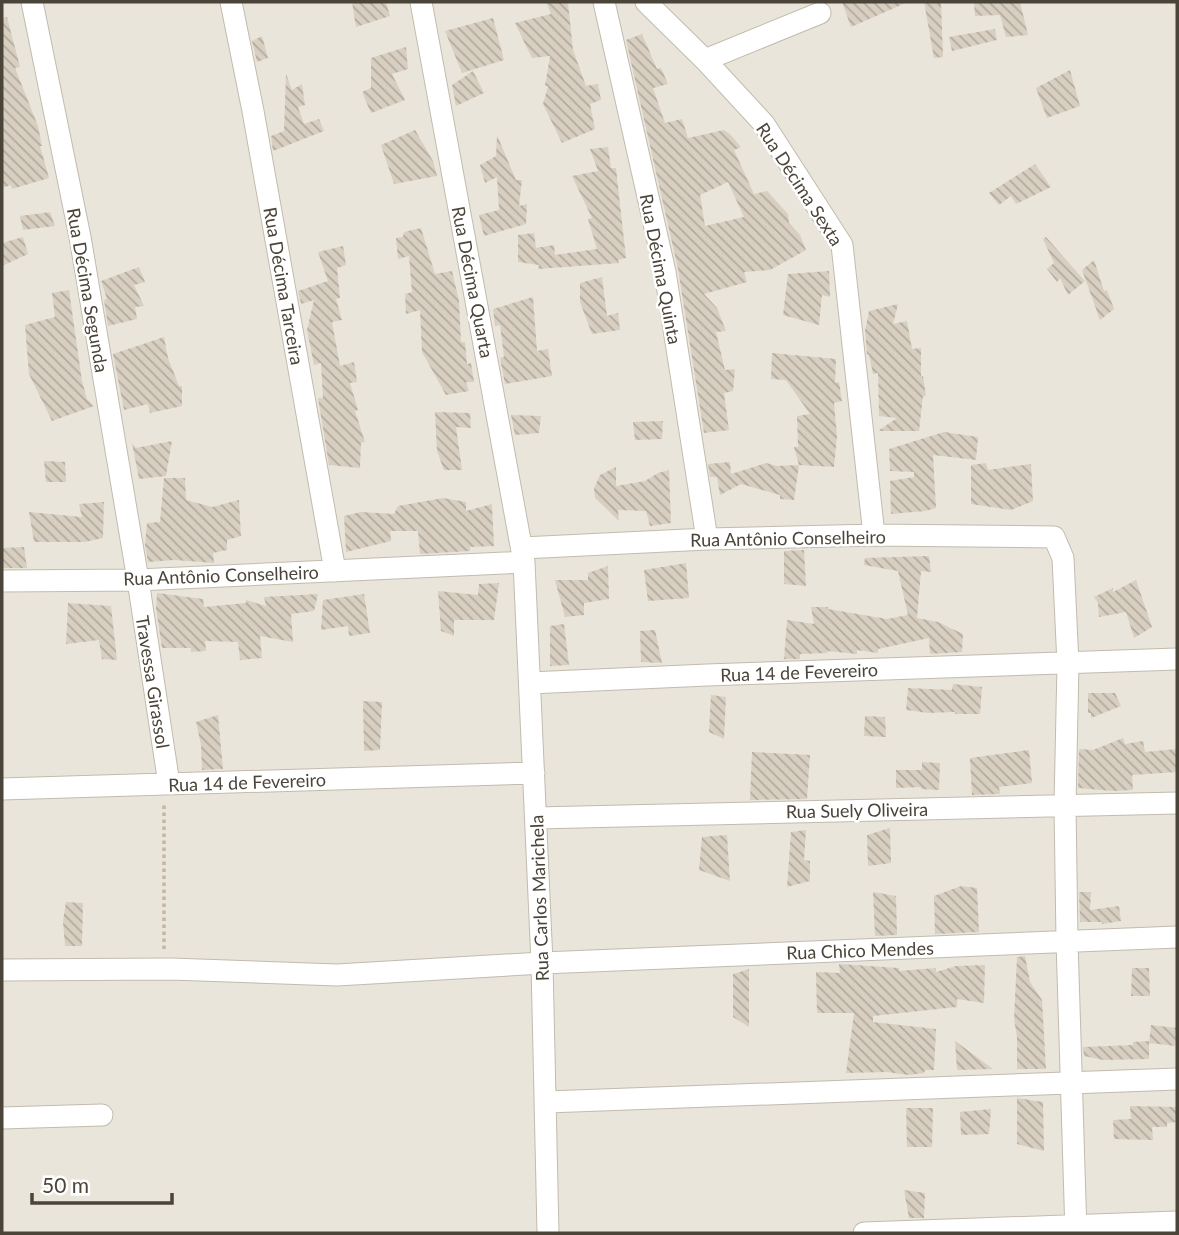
<svg xmlns="http://www.w3.org/2000/svg" width="1179" height="1235" viewBox="0 0 1179 1235" font-family="Lato,sans-serif">
  <style>
    .residential { fill: #eae5da }
    .building { fill: url(#building-back-hatch); fill-rule: evenodd }
    .lines { fill: none; stroke-linecap: round; stroke-linejoin: round }
    .minor-casing { stroke: #c2bbae; stroke-width: 23 }
    .path { stroke: #c4b79f; stroke-width: 3.5; stroke-dasharray: 3.5 3.5; stroke-linecap: butt }
    .minor { stroke: #fff; stroke-width: 21 }
    .labels { text-anchor: middle; dominant-baseline: central; stroke-width: 5; stroke-linejoin: round; paint-order: stroke }
    .street-label { font-size: 18px; fill: #4b4439; stroke: #fff }
  </style>
  <defs>
    <pattern id="building-back-hatch" width="6" height="6" patternUnits="userSpaceOnUse" patternTransform="scale(1.75)"><rect width="6" height="6" fill="#d8cfc1"/><path d="M-1 5l2 2M0 0l6 6M5-1l2 2" fill="none" stroke="#b1aa9e"/></pattern>
  </defs>
  <rect width="100%" height="100%" fill="#f6f3ec"/>
  <path class="residential" d="M2,2H1177V1233H2Z"/>
  <path class="building" d="M352,2H386L390,16L356,27Z
    M546,2H568L573,50L586,86L598,84L601,100L590,104L595,129L562,143L543,104L548,86H545L550,56L532,58L515,23L551,14Z
    M842,2H908L851,27Z
    M924,2H941L943,57L934,58Z
    M974,2H1020L1028,35L1006,37L1000,15L975,16Z
    M7,17L20,67L15,68L38,126L42,146H40L49,178L12,189L11,185L2,188V18Z
    M493,18L504,60L462,73L445,31Z
    M995,29L997,40L952,51L949,37Z
    M642,34L657,69L661,68L668,84L653,88L665,123L682,119L688,138L724,130L730,134L741,147L734,150L754,194L767,191L788,214L789,223L800,235L806,250L770,270L744,272L747,282L704,294L717,308L726,331L716,332L725,370L735,369L733,391L724,393L729,430L704,433L678,269L626,40ZM728,182L744,217L705,226L700,195Z
    M262,36L268,58L257,62L252,41Z
    M406,47L408,69L392,74L405,100L371,113L362,92L371,88V58Z
    M1070,70L1080,106L1047,118L1036,88Z
    M473,71L484,93L456,106L452,85Z
    M286,74L292,90L302,84L305,105L298,107L304,124L319,119L324,131L273,151L271,136L284,131Z
    M415,130L433,161L437,176L394,184L381,145Z
    M497,135L516,180H522L519,206L527,204L526,224L484,236L479,215L499,210L497,177L485,183L480,165L496,156Z
    M608,147L611,168H616L626,258L618,260L619,263L538,269L539,265L518,262V235L534,233L536,248L554,245L555,255L597,249L588,219L592,218L572,176L598,171L590,149Z
    M1035,164L1051,187L1016,204L1011,196L999,205L989,193Z
    M50,212L55,226L23,230L20,216Z
    M421,228L435,274L452,271L459,301L461,342H465L467,364L471,363L474,382H466L469,391L446,395L422,352L420,310L406,314L405,294L412,292L409,256L398,259L396,238L403,237L404,232Z
    M23,237L28,254L2,266V243Z
    M1046,237L1085,281L1068,295L1060,278L1057,282L1047,269L1054,263L1043,239Z
    M343,246L346,265L337,268L340,298L336,299L342,320L332,322L340,366L354,362L357,382L350,383L358,410L355,411L365,442L361,443L360,468L329,465L318,398H323L321,363L314,365L307,330L314,300L301,304L298,291L328,281L318,252Z
    M1094,260L1104,291L1107,290L1114,309L1100,320L1082,270Z
    M139,267L145,282L134,285L144,306L135,307L137,319L108,326L104,300L107,299L101,281Z
    M829,271L830,297L822,295L819,325L783,315L788,274Z
    M602,277L607,316L618,313L620,330L592,334L580,302V283Z
    M69,290L82,381L87,399L94,406L52,421L29,374L25,325L55,317L52,293Z
    M533,297L537,351L548,349L552,376L505,384L500,358L504,357L500,325L495,326L493,309Z
    M898,304L893,324L907,321L912,349L921,348V377L923,376L926,396H923L919,431H878L897,418L879,416L878,373L873,374L869,355L867,354L865,331L869,311Z
    M164,337L168,358L179,386H182V406L150,413L148,404L124,410L113,354Z
    M772,353L836,359L835,383L839,382L842,401L834,403L837,436L834,467L799,465L794,447H798L797,416L810,414L786,380L771,379Z
    M435,412L470,413L471,428L456,427L462,470H444L437,451Z
    M511,415L541,416L539,433L515,435Z
    M663,421L662,439L635,440L633,422Z
    M944,432L978,437L976,460L933,455L936,508L925,511L891,514L890,481L914,477V472L890,471L889,449Z
    M172,441L166,476L139,479L132,443L136,448Z
    M44,461L65,462L66,482H46Z
    M730,462L731,474L766,463L777,466L799,465L794,500L780,499V495L741,484L720,495L717,477H710L708,464Z
    M986,463L988,470L1031,464L1033,501L1011,510L971,504V465Z
    M616,467V486L645,481L658,473L669,470L671,523L650,526L646,511L618,510L619,521L595,498L594,488L600,475Z
    M164,478H185L186,500L212,507L239,500L241,536L227,540V550L213,553L214,563L174,560L148,562L145,545L147,523L160,522Z
    M443,498L466,502V511L492,504L494,546L470,547V551L420,554L418,531H390L391,541L346,552L344,516L361,512L394,514L398,506Z
    M104,502L103,538L85,542H34L29,512L82,517L79,504Z
    M24,547L27,568H2V548Z
    M804,550L806,586L784,584V551Z
    M929,556L931,572L921,571L917,618L938,622L963,634L962,652L930,654L929,638L878,649V653L857,650V654L827,651L828,653L800,654V659H784L787,620L814,624L811,607H828V609L887,619L908,615L898,571L864,565L865,558Z
    M686,563L689,598L648,601L644,570Z
    M608,566L609,599L584,603V615L565,617L555,580H588V573Z
    M1136,580L1152,627L1134,638L1126,612L1099,617L1098,603L1094,597L1113,588V592Z
    M499,583L494,620H454V636L441,631L438,591L478,595L479,584Z
    M157,593L203,599L204,607L246,603V600L266,606L264,597L318,594L314,611L291,614L293,642L260,636L262,658L240,660L238,642L205,641L206,651L191,652V648H162L156,608Z
    M364,594L370,633L349,636L348,626L321,630L323,600Z
    M68,603L111,606L117,660L102,659L99,640L66,644Z
    M564,624L569,665L550,666V626Z
    M655,630L662,663L641,662L640,631Z
    M953,684L982,687L980,714H955V712L928,713L906,710L908,688L952,690Z
    M1088,693H1115L1121,706L1091,718V713H1088Z
    M711,695L726,697L724,739L709,732Z
    M363,701L382,702L380,750L364,751Z
    M218,715L223,769L202,770L201,745L196,722Z
    M865,716L885,717L886,737L864,736Z
    M1123,738L1125,744L1143,741L1145,752L1177,749V772L1132,775L1133,790L1113,791L1078,788L1079,749L1093,750Z
    M1029,750L1032,783L999,787L1000,794L972,795L970,758Z
    M752,752L810,755L807,799L750,800Z
    M922,762L940,763L939,790L921,789V787L896,788V770H922Z
    M890,828L891,863L868,866L867,835Z
    M806,830L804,860L810,861V881L787,887L791,832Z
    M727,835L730,881L699,870L702,837Z
    M961,886L977,888L979,932L935,934L934,896Z
    M873,892L896,896L897,935L875,936Z
    M1079,892H1091L1090,910L1119,906L1121,921L1102,924V922H1080Z
    M66,902L83,903L82,946H65L63,921Z
    M1025,956L1030,982L1042,1000L1046,1069H1017V1037L1014,1019L1017,957Z
    M839,964L899,968V971L936,968V972L956,966L985,965L984,1003L957,999V1007L873,1016V1022L936,1029L934,1070H925L924,1073L908,1075L887,1072L846,1073L854,1013H817L816,972L840,973Z
    M1132,968H1149L1150,996H1131Z
    M749,969V1027L733,1017V974Z
    M1151,1025L1177,1028L1175,1046L1149,1043Z
    M955,1041L993,1069L957,1070Z
    M1149,1041V1059L1103,1060L1084,1056L1083,1047L1133,1045V1042Z
    M1017,1098L1043,1102L1044,1151L1017,1144Z
    M1130,1106L1177,1107V1122L1167,1123V1127H1152L1153,1140L1114,1139L1113,1120L1131,1119Z
    M906,1108H933L932,1147H907Z
    M991,1109L989,1134L961,1135L960,1112Z
    M904,1190L925,1193L924,1218H909Z"/>
  <g class="lines">
    <defs>
      <path id="minor" d="M32,2L80,237L138,580L169,784
        M231,2L253,111L335,571
        M421,2L524,562L542,963L548,1233
        M604,2L665,272L707,539
        M646,2L705,60L764,124L842,245L874,535
        M705,60L820,13
        M522,548L707,539L874,535L1054,537L1063,558L1068,664L1065,805L1067,941L1076,1233
        M2,581L138,580L524,562
        M530,683L707,675L1177,659
        M2,789L534,773
        M536,818L1177,803
        M2,970L171,969L337,975L542,963L1177,937
        M547,1102L1177,1079
        M2,1118L102,1115
        M864,1233L1177,1222"/>
    </defs>
    <use href="#minor" class="minor-casing"/>
    <path class="path" d="M164,949V803"/>
    <use href="#minor" class="minor"/>
  </g>
  <g class="labels">
    <g class="street-label">
      <text transform="translate(800 184) rotate(57)">Rua Décima Sexta</text>
      <text transform="translate(661 269) rotate(79)">Rua Décima Quinta</text>
      <text transform="translate(473 282) rotate(79)">Rua Décima Quarta</text>
      <text transform="translate(284 286) rotate(80)">Rua Décima Tarceira</text>
      <text transform="translate(88 290) rotate(80)">Rua Décima Segunda</text>
      <text transform="translate(788 538) rotate(-1)">Rua Antônio Conselheiro</text>
      <text transform="translate(221 575) rotate(-2)">Rua Antônio Conselheiro</text>
      <text transform="translate(799 672) rotate(-2)">Rua 14 de Fevereiro</text>
      <text transform="translate(153 682) rotate(81)">Travessa Girassol</text>
      <text transform="translate(247 782) rotate(-2)">Rua 14 de Fevereiro</text>
      <text transform="translate(857 810) rotate(-1)">Rua Suely Oliveira</text>
      <text transform="translate(539 898) rotate(-92)">Rua Carlos Marichela</text>
      <text transform="translate(860 950) rotate(-2)">Rua Chico Mendes</text>
    </g>
  </g>
  <rect width="1179" height="1235" fill="none" stroke="#4b4439" stroke-width="7"/>
  <path d="M32 1193v10h140v-10" fill="none" stroke="#4b4439" stroke-width="3.5"/>
  <text x="42" y="1193" font-size="21" fill="#4b4439" stroke="#ffffff" stroke-width="5" paint-order="stroke">50 m</text>
</svg>
